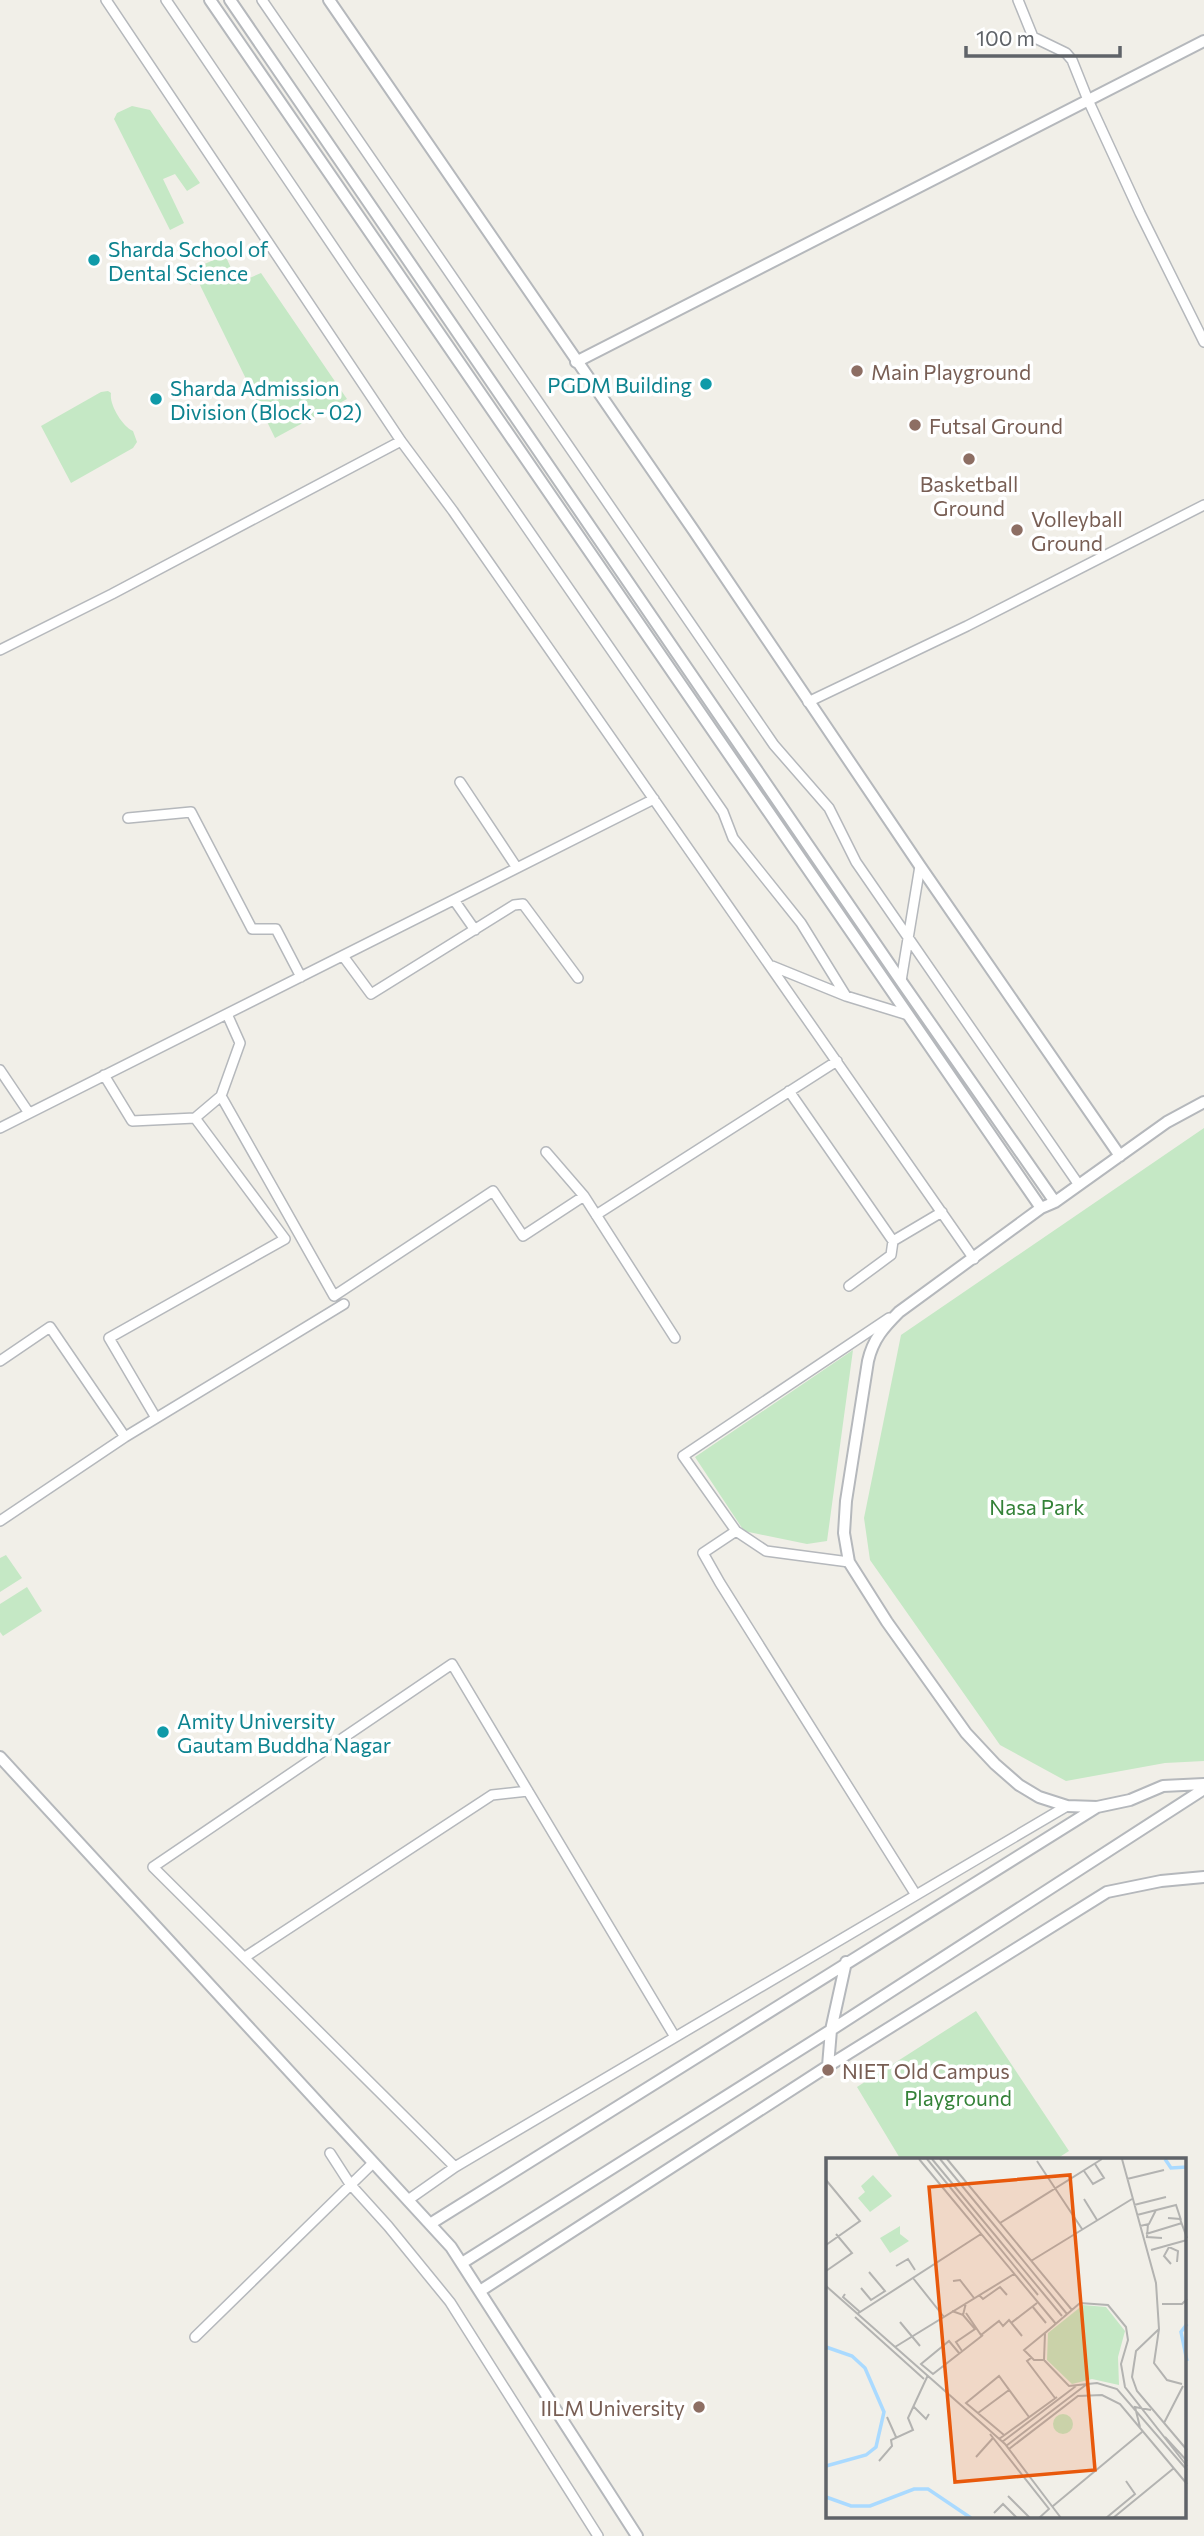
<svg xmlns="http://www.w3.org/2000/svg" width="1204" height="2536" viewBox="0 0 1204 2536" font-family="Commissioner,sans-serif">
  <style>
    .green { fill: #c5e8c5 }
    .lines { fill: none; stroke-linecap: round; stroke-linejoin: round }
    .minor-casing { stroke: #b5b8bc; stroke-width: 12 }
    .tertiary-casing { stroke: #b5b8bc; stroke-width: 14 }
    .minor { stroke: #fff; stroke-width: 9 }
    .tertiary { stroke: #fff; stroke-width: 10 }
    .culture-dot { fill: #0f9aa8; stroke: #fff; stroke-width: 2.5 }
    .education-dot { fill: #8d6e63; stroke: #fff; stroke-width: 2.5 }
    .labels { text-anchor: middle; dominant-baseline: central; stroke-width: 7; stroke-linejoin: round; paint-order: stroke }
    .culture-label { font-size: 21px; fill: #0d838f; stroke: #fff; text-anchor: start }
    .education-label { font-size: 21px; fill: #785e54; stroke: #fff; text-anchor: start }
    .park-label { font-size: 21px; fill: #348238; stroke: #fff }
    .inset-river { fill: none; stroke: #aadaff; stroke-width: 3.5 }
    .inset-road { fill: none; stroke: #b3b3b1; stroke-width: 2 }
    .view { fill: #e8590c; fill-opacity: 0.15; stroke: #e8590c; stroke-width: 3.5 }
    .inset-edge { fill: none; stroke: #5f6368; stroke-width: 3.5 }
  </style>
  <rect width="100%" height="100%" fill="#f1efe8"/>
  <path class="green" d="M132,106L150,110L200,183L187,191L175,174L163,179L184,223L170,230L114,119L117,113Z
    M225,255L238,283L261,273L347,399L275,438L198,281L190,285L184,273Z
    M108,391L111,393C109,404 122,426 133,431L137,442L133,448L71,483L41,426L101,392Z
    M1204,1128V1761L1165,1763L1066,1781L1000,1745L870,1560L864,1518L901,1335Z
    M853,1350L827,1541L807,1544L744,1531L695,1457Z
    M6,1555L22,1578L0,1592V1558Z
    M27,1587L42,1611L3,1636L0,1632V1604Z
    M976,2011L1069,2151L1055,2160H901L857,2087Z"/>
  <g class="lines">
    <defs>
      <path id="minor" d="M106,0L401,441L453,511L974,1259
        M166,0L353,276L723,812L733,838L801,923L846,996
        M262,0L774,745L829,808L856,862L1079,1185
        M1018,0L1033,37L1066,53L1072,60L1088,100L1140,213L1204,342
        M0,650L112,594L401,441
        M808,702L967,626L1204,505
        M460,782L517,868
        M128,818L191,812L252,929H276L301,977
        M454,900L475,930
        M343,956L371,994L514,905L523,904L578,978
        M772,966L846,996L908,1015
        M901,981L920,866
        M0,1070L29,1113
        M104,1075L132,1121L195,1118L221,1096L240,1043L227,1014
        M789,1091L893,1241
        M221,1096L334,1296L493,1191L523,1236L584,1196L675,1338
        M0,1128L654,799
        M546,1152L584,1196
        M596,1215L837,1061
        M849,1286L891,1255L893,1241L942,1212
        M0,1361L50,1327L125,1437
        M156,1418L109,1338L285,1239L195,1118
        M0,1521L125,1437L344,1304
        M736,1531L703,1553L720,1583L916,1895
        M849,1562L766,1551L736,1531L683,1456L889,1318
        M245,1957L492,1795L528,1791
        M330,2153L350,2184L388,2226L450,2302L598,2536
        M455,2167L153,1867L452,1664L675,2037
        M408,2200L455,2167L1067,1806
        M195,2337L373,2163"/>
      <path id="tertiary" d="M210,0L1041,1208
        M230,0L901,981L1055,1202
        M329,0L694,531L920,866L1120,1156
        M576,362L1204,41
        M1204,1102L1167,1122L1055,1202L1041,1208L899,1312C884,1327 873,1339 868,1361L846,1501L844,1533L849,1562L887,1622L966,1733L995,1764L1019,1785L1039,1797L1067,1806L1097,1807L1130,1800L1163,1786L1204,1784
        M0,1757L451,2247L637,2536
        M828,2066L831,2030L846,1962
        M430,2224L1097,1807
        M462,2263L831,2030L1204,1789
        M480,2291L828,2066L1107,1892L1161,1881L1204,1877"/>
    </defs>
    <use href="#minor" class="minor-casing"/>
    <use href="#tertiary" class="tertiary-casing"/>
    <use href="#minor" class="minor"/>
    <use href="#tertiary" class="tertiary"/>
  </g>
  <g class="culture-dot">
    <circle cx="94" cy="260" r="7"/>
    <circle cx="706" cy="384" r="7"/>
    <circle cx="156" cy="399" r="7"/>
    <circle cx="163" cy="1732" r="7"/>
  </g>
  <g class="education-dot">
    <circle cx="857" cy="371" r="7"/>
    <circle cx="915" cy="425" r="7"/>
    <circle cx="969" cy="459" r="7"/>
    <circle cx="1017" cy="530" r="7"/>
    <circle cx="828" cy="2070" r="7"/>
    <circle cx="699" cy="2407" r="7"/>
  </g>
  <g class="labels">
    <g class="culture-label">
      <text x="108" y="248">Sharda School of<tspan x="108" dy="24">Dental Science</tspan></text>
      <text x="692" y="384" text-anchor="end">PGDM Building</text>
      <text x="170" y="387">Sharda Admission<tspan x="170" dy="24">Division (Block - 02)</tspan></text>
      <text x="177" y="1720">Amity University<tspan x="177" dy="24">Gautam Buddha Nagar</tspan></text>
    </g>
    <g class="education-label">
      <text x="871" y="371">Main Playground</text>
      <text x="929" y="425">Futsal Ground</text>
      <text x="969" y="483" text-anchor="middle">Basketball<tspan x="969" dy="24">Ground</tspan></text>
      <text x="1031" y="518">Volleyball<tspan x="1031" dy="24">Ground</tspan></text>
      <text x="842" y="2070">NIET Old Campus</text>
      <text x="685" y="2407" text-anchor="end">IILM University</text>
    </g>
    <g class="park-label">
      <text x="1037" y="1506">Nasa Park</text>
      <text x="958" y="2097">Playground</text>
    </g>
  </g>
  <g transform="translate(826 2158)">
    <rect width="360" height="360" fill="#f1efe8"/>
    <path d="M47,17L66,38L44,54L32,40L39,34L35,28ZM74,68V76L83,83L64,95L54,80ZM257,147L280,149L299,173L292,199L293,227L266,221L246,226L221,202L222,175ZM227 266a10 10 0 1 1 20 0a10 10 0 1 1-20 0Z" fill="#c5e8c5"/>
    <path class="inset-river" d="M339,1L345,10L361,9M361,166L355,174L361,203M0,189L26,198L39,210L58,254L50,289L40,297L0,308M0,339L25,348H44L88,331H102L145,360"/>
    <path class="inset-road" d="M93,1L230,166M101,1L212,137M106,1L236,158M114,1L241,156M121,1L246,152M296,1L330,125L333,171L328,205L341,222L356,226M211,3L256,71M258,13L267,26L278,20L269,6M301,21L338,12M0,22L34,63L0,87M258,41L271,62M308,47L340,39M311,57L350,47L355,62M342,60L354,61L361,80M174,65L276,1M322,66L321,79L336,80M314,68L323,66L330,52M320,76L356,65M325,92L361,82M205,103L306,41M345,106L338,98L343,89L352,93L351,104M70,108L82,101L89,112M0,113L26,95L10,76M87,120L118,159M127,123L134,122L148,140M0,128L179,286L235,360M35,130L45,142L59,133L43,114M19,136L17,139L34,154M153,137L157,141L174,129L181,137M336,146H356L361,141M206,148L220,165M126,153L137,157L140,145M140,155L155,177L173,163L177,168L183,162L196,178M31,156L155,76M29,159L98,221M74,164L94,188M185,165L211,145M333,171L310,193L306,219L311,233L361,292M69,189L188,116M136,193L130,184L149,171L137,157M133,195L123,183L95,206L107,216L157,177M205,200L201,203L229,240M217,202H208L198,192L220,174M87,248L100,261L103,256M152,255L183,232M61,259L70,279M338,265L357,228M314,269L309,249L325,252M164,276L223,351L213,360M178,277L140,245L173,218L203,259M339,279L361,303M173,281L231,239M176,284L250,228M180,288L261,226M183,291L252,238L276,237L294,246L361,326M150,299L167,280M53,303L66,288L65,282L87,272L82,260L102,217M361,308L299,229L295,206L302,182L300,169L282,147L254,145L219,175L218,202L243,228L271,225L291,231L361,312M182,338L204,360M227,348L316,274M168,355L177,346L191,360M280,360L309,336L300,323M287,360L348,310"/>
    <path class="view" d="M244,17L269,312L129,324L103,29Z"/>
    <rect width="360" height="360" class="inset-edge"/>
  </g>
  <path d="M966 46v10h154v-10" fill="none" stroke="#5f6368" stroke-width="3.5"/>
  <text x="976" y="46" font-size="21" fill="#5f6368" stroke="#ffffff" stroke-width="5" paint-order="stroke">100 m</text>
</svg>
